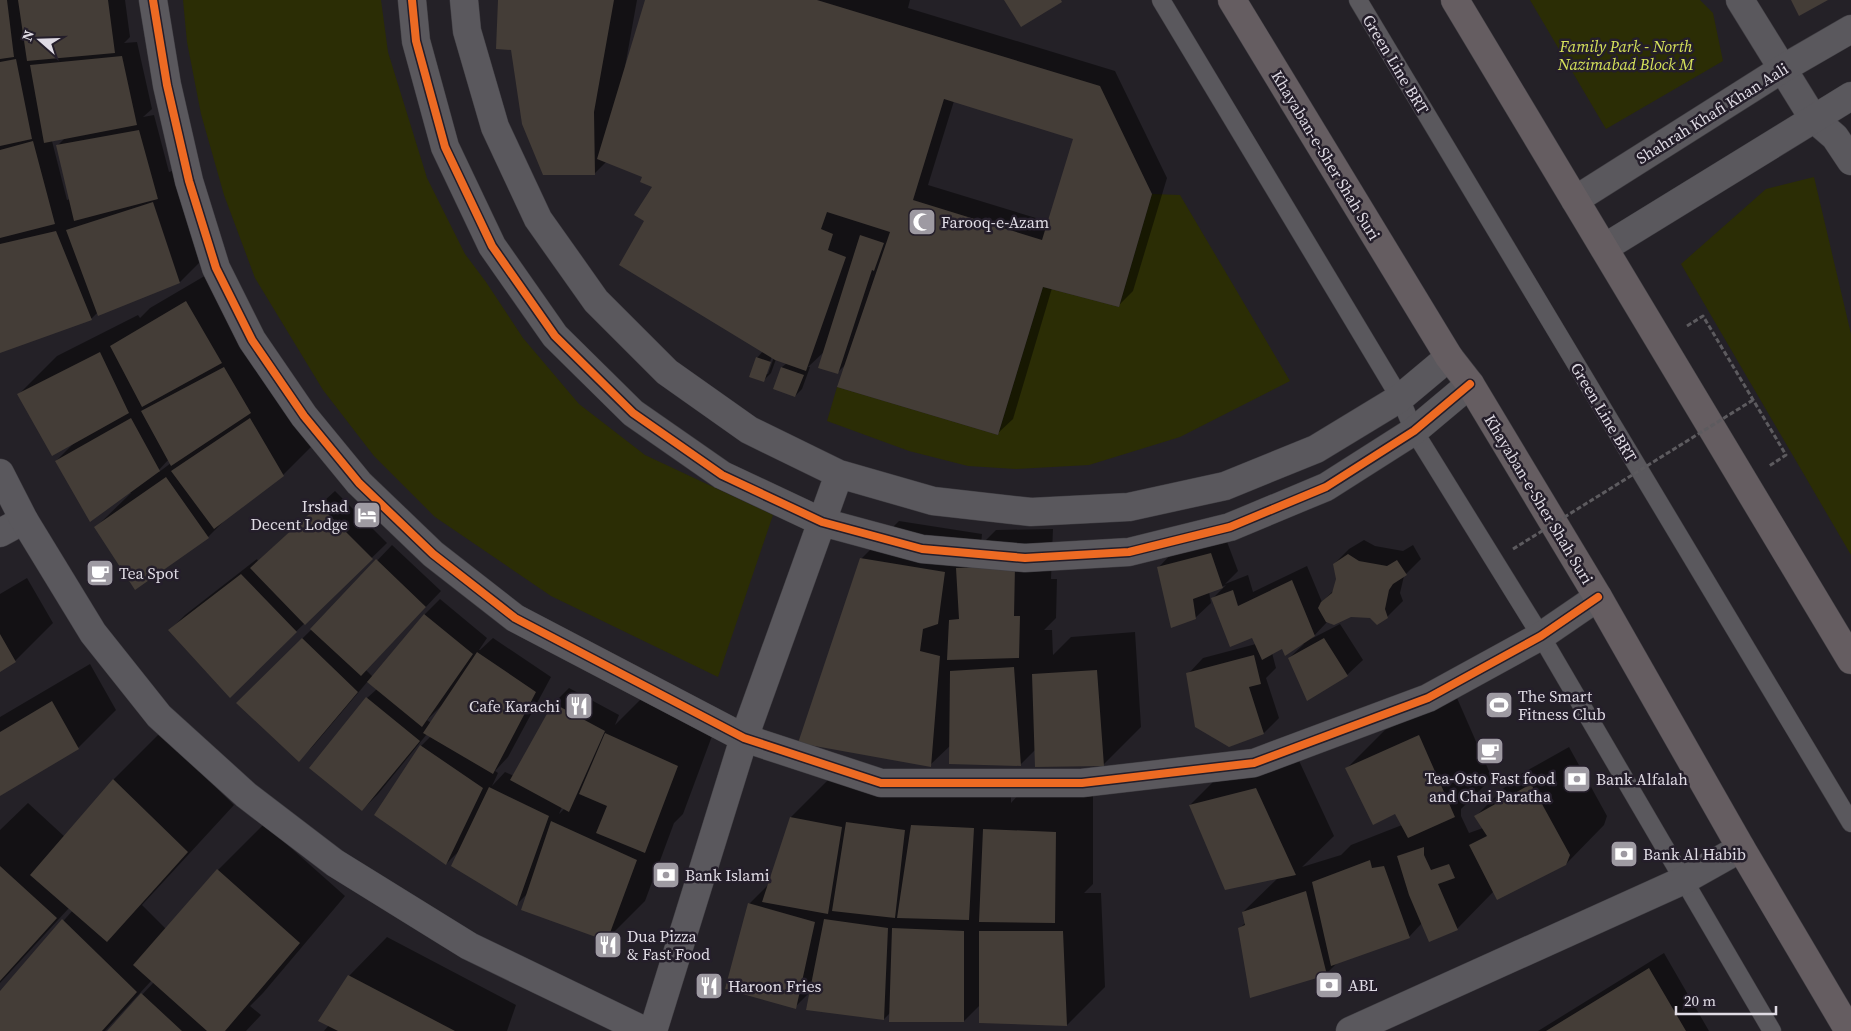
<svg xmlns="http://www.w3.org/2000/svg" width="1851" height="1031" viewBox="0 0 1851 1031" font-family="'Source Serif 4',serif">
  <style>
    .green { fill: #2b2d05 }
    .shadow { fill: #0007; fill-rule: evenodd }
    .building { fill: #443d37; fill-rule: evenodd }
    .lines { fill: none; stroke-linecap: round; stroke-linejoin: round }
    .lane-casing { stroke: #3f3d42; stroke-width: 19 }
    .street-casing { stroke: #3f3d42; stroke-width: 29 }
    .secondary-casing { stroke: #3f3d42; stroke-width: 29 }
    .primary-casing { stroke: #3f3d42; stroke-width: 29 }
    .path { stroke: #5d5b5f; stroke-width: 3; stroke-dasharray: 5 2.5; stroke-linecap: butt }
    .lane { stroke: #5a585d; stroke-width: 18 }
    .street { stroke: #5a585d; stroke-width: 28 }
    .secondary { stroke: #5a585d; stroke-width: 28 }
    .primary { stroke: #655d61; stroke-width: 28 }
    .path-bridge { stroke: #5d5b5f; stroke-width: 3; stroke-dasharray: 5 2.5; stroke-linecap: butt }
    .cycleway-casing { stroke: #241e2a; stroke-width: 11 }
    .cycleway { stroke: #ed6a23; stroke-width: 8 }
    .labels { text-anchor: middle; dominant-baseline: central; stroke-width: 5; stroke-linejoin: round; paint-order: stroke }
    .park-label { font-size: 16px; font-style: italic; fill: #d6e25a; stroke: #241e2a }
    .street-label { font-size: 16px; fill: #dfdbe4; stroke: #241e2a }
    .poi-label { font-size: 16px; fill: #dfdbe4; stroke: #241e2a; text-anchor: start }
  </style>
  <rect width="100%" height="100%" fill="#242127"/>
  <path class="green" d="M183,0H381L388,52L427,178L465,254L486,282L523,338L579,404L645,455L773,515L718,677L551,596L435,517L374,456L323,390L255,278L224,195L201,114L187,42Z
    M1530,0H1700L1713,13L1723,61L1606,129Z
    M1814,177L1851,334V555L1681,264L1766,189Z
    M1152,194L1180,195L1290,381L1180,437L1089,465L1016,469L968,466L909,451L827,421L837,387L998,435L1043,287L1119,307Z"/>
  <path class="shadow" d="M0,0H125L130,37L124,43L137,42L152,109L143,117L154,115L169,172L191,165L218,244L180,282L98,312L92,318L0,351ZM65,138L57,146L70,199L67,200L52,141Z
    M500,0H637L625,67H626L647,0H910L908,8L1115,71L1167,178L1133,291L1118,306L1052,288L1013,419L997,434L846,364L837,373L825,351L808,367H810L802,389L795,396L775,389L782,367L787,363L776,359L771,373L763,381L757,358L763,351L645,221L654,186L644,176L607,161L594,174L512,49ZM954,101L1075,138L1049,222L928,185ZM772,356L774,357L768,374H766Z
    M225,264L321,437L283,475L230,515L208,537L135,588L96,527L131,493L56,461L74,443L19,394L57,356L138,315L140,318L150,308ZM169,459L171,463L159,472L158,471Z
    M335,491L387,543L230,696L170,630L185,615L257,559L258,561Z
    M899,521L982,534L981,545L996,530L1053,529L1051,579H1057L1056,618L1044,630H1052L1053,655L1071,637L1135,632L1141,727L1103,765L1036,749L1020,765L951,745L930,765L861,559Z
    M1226,539L1238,571L1225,584L1248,575L1253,592L1307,566L1322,602L1334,590L1337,579L1334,564L1349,549L1364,540L1375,546L1403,551L1413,545L1421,559L1404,576L1400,593L1403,601L1387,617L1351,616L1328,621L1311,639L1340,624L1363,660L1347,675L1307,699L1289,658L1304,644L1283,647L1272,653L1276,668L1266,678L1279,718L1264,733L1188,674L1203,658L1256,644L1252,636L1213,598L1226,585L1209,592L1211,603L1195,618L1158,568L1173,552Z
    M392,545L441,591L366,670L373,677L425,614L440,599L487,638L479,650H480L493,638L551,677L508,757L495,771L498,773L492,786L505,772L514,776L554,703L569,688L619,715L615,725L644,696L715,728L683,814L674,823L645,901L607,939L527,894L517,904L459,851L446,864L421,746L431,736L427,734L378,794L362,810L367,698L377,689L368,681L314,745L299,760L237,703L312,629ZM441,706L431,723L427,720ZM562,807L565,808L559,814Z
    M27,578L53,623L15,661L0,670V594Z
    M90,664L116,710L78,748L0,794V717Z
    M1457,698L1492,778L1461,809V816L1469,833L1483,828L1476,816L1514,778L1569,747L1607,816L1604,825L1566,864L1494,891L1457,929L1422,923L1409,937L1337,963L1326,974L1240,928L1246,922L1243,912L1278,878L1190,805L1228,767L1294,750L1334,836L1302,867L1341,855L1351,845L1402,825L1396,812L1347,768L1385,730Z
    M160,733L234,805L142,905L166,929L218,870L264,824L345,896L263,993L250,1006L261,1015L246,1031H108L154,982L152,980L105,1031H0V993L73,910L69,908L0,983V830L28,803L65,837L114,779Z
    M829,779L1011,790V803L1022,791L1093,794V884L1084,893H1101L1105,987L1067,1025L980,1005L964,1021L890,1013L884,1019L810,992L795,1007L749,904L769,884L791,817Z
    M387,937L516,1005L507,1031H324L329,1025L349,976Z
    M1664,953L1709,1031H1538Z"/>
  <path class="building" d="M0,0H7L14,57L0,59Z
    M18,0H108L115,53L27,61Z
    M498,0H614L594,112L595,175H543L522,124L511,50L496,49Z
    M645,0H817L1100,86L1152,194L1119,307L1043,287L998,435L837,387L890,232L827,212L821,229L833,234L828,250L846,257L806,371L775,360L619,265L644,221L634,215L652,187L640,182L642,177L597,159ZM944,99L1073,139L1042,240L913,200Z
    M1004,0H1061L1062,2L1021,27Z
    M1791,0H1828L1799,16Z
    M122,56L137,125L44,143L30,65Z
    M16,59L32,139L0,146V62Z
    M139,130L158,199L74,221L56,145Z
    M33,141L55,224L0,238V150Z
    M153,202L180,283L98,316L66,230Z
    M56,231L92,320L0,353V244Z
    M860,235L884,243L874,271L872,270L838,374L818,368Z
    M186,301L222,363L142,407L110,346Z
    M100,352L129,413L52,456L17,394Z
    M756,357L771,362L764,382L749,377Z
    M224,367L251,413L171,466L141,411Z
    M781,367L804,375L795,397L773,389Z
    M131,418L160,471L90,522L55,461Z
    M250,418L284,476L214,529L171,471Z
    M166,477L209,538L135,590L94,527Z
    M319,505L373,559L305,625L250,568Z
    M1211,553L1223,588L1193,599L1196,619L1171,628L1157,567Z
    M1348,554L1359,561L1387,566L1397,560L1407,575L1393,584L1389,590L1385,609L1388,618L1377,625L1370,618L1351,617L1334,625L1326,622L1318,608L1321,602L1332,593L1336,579L1333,564Z
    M860,558L945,572L938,624L923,629L920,651L940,656L931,767L798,743Z
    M376,559L426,607L361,676L310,629Z
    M1015,566L1014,616H1020L1019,658L947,660L949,620L959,619L956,568Z
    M241,574L297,632L230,698L168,630Z
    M1292,580L1315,636L1285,656L1282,649L1262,660L1252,638L1230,647L1211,598L1233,590L1238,606Z
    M424,614L473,654L422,727L367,682Z
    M0,634L16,662L0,672Z
    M302,638L358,692L299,762L236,703Z
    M1324,638L1348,676L1307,701L1288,658Z
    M477,652L536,692L493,774L423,733Z
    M1254,655L1261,684L1249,687L1264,734L1229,747L1195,727L1186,673Z
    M1014,667L1021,766L949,764L950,671Z
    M1097,670L1104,766L1035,767L1032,674Z
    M366,697L420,741L362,811L309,768Z
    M52,701L79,749L0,796V732Z
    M553,703L605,731L569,812L510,780Z
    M605,733L678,766L645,853L596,833L607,806L579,794Z
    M1419,735L1455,817L1408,838L1395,814L1373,825L1345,768Z
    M420,745L483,788L446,865L374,815Z
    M113,779L188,852L107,942L30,875Z
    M1531,784L1570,855L1566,865L1497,900L1469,845L1487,836L1474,816Z
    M489,787L549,816L517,906L451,866Z
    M1256,788L1296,875L1225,890L1189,805Z
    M790,817L842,827L828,914L762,902Z
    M551,821L637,860L607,941L521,910Z
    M846,822L905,830L895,918L832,911Z
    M911,825L974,828L969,920L897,918Z
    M983,829L1056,832L1055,923L979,922Z
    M1424,847V855L1431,870L1449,864L1455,878L1438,884L1458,930L1429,942L1409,895L1397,856Z
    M1370,860L1372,868L1384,866L1410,938L1331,966L1312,882Z
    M0,866L57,918L0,981Z
    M217,869L300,943L225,1031H207L133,965Z
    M1306,891L1327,975L1250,998L1238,928L1245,925L1242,912Z
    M748,903L815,922L796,1009L725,989Z
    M62,919L137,992L102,1031H0V991Z
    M824,919L888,928L884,1020L806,1010Z
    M892,928L964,931V1022H889Z
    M979,931H1063L1067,1026L979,1023Z
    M1649,968L1686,1031H1546Z
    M348,975L455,1031H338L318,1021Z
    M141,993L182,1031H107Z"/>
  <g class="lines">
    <defs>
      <path id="lane" d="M1161,0L1400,398L1414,431L1541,636L1772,1031
        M1358,0L1851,823"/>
      <path id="street" d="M153,0L167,85L189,181L216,268L252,340L304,416L359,483L433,554L515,618L744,738L881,783H1082L1254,763L1428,698L1541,636L1598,597
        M1740,0L1813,118L1835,137L1851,161
        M0,533L24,520"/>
      <path id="secondary" d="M412,0L416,41L445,147L492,246L555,336L633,413L722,475L822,522L922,549L1025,558L1129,552L1230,527L1326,487L1414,431L1470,384
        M464,0L467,31L495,127L538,219L596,301L667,372L749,430L839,474L933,501L1031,512L1129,507L1225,486L1316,449L1400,398L1449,357
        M1575,200L1782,69L1851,29
        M1604,248L1851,96
        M0,473L24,520L93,633L159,716L246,795L335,863L469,946L645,1031
        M653,1031L744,738L839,474
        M1350,1031L1684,880L1741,848"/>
      <path id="primary" d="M1232,0L1449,357L1470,384L1598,597L1741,848L1849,1031
        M1455,0L1851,660"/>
    </defs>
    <use href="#lane" class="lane-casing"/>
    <use href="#street" class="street-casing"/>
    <use href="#secondary" class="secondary-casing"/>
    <use href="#primary" class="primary-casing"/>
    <path class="path" d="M1687,326L1703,316L1786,455L1769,466"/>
    <use href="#lane" class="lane"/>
    <use href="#street" class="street"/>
    <use href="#secondary" class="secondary"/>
    <use href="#primary" class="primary"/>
    <path class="path-bridge" d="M1513,549L1753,400"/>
    <defs>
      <path id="cycleway" d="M153,0L167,85L189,181L216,268L252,340L304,416L359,483L433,554L515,618L744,738L881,783H1082L1254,763L1428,698L1541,636L1598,597
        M412,0L416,41L445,147L492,246L555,336L633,413L722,475L822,522L922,549L1025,558L1129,552L1230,527L1326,487L1414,431L1470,384"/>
    </defs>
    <use href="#cycleway" class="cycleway-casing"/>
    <use href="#cycleway" class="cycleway"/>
  </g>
  <defs>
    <symbol id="mosque-square" viewBox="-11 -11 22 22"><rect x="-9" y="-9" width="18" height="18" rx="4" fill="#9e9aa2" stroke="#241e2a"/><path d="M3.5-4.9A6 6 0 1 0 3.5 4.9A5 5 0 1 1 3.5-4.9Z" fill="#fff"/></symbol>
    <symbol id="hotel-square" viewBox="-11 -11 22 22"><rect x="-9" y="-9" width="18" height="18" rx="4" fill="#9e9aa2" stroke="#241e2a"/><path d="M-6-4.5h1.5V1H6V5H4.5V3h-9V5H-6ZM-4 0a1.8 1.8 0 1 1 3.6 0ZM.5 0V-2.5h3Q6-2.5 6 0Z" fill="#fff"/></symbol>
    <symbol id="cafe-square" viewBox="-11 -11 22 22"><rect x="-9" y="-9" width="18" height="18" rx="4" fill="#9e9aa2" stroke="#241e2a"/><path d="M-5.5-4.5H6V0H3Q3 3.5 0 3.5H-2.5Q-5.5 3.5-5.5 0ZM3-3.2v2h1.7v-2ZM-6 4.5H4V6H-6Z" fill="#fff"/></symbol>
    <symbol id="stadium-square" viewBox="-11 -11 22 22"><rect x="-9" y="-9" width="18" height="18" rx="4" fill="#9e9aa2" stroke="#241e2a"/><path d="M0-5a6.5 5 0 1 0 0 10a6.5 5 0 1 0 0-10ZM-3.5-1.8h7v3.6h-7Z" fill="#fff"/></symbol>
    <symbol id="restaurant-square" viewBox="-11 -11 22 22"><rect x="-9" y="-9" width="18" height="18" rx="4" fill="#9e9aa2" stroke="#241e2a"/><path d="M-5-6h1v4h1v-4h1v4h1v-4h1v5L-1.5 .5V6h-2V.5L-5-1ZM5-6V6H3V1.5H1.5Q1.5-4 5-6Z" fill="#fff"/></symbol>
    <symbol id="bank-square" viewBox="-11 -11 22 22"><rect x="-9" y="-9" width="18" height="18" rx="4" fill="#9e9aa2" stroke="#241e2a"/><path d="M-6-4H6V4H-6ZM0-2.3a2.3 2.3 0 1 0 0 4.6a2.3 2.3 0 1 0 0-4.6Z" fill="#fff"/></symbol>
  </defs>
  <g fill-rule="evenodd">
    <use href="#mosque-square" x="906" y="206" width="32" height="32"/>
    <use href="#hotel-square" x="351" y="499" width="32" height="32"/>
    <use href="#cafe-square" x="84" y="557" width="32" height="32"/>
    <use href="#stadium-square" x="1483" y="689" width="32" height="32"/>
    <use href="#restaurant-square" x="563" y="690" width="32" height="32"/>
    <use href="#cafe-square" x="1474" y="735" width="32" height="32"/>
    <use href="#bank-square" x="1561" y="763" width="32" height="32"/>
    <use href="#bank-square" x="1608" y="838" width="32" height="32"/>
    <use href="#bank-square" x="650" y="859" width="32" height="32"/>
    <use href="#restaurant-square" x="592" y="929" width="32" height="32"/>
    <use href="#bank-square" x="1313" y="969" width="32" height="32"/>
    <use href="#restaurant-square" x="693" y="970" width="32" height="32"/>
  </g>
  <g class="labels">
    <g class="park-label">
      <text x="1626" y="46">Family Park - North<tspan x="1626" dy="18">Nazimabad Block M</tspan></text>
    </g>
    <g class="street-label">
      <text transform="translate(1396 64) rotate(59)">Green Line BRT</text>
      <text transform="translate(1712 113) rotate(-32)">Shahrah Khafi Khan Aali</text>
      <text transform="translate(1326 155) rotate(59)">Khayaban-e-Sher Shah Suri</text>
      <text transform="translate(1604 412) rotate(59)">Green Line BRT</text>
      <text transform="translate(1539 499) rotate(59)">Khayaban-e-Sher Shah Suri</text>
    </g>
    <g class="poi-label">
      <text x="941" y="222">Farooq-e-Azam</text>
      <text x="348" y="506" text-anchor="end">Irshad<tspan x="348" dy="18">Decent Lodge</tspan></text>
      <text x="119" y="573">Tea Spot</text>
      <text x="1518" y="696">The Smart<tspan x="1518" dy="18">Fitness Club</tspan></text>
      <text x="560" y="706" text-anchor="end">Cafe Karachi</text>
      <text x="1490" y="778" text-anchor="middle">Tea-Osto Fast food<tspan x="1490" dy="18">and Chai Paratha</tspan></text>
      <text x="1596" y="779">Bank Alfalah</text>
      <text x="1643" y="854">Bank Al Habib</text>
      <text x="685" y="875">Bank Islami</text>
      <text x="627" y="936">Dua Pizza<tspan x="627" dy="18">&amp; Fast Food</tspan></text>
      <text x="1348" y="985">ABL</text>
      <text x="728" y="986">Haroon Fries</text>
    </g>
  </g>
  <g transform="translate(40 40) rotate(290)" stroke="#241e2a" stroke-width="4" paint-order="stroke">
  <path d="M0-4L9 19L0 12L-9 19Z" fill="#dfdbe4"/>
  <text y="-8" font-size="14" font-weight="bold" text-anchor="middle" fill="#dfdbe4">N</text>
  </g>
  <path d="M1676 1006v8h100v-8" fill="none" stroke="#dfdbe4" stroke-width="2.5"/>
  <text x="1684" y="1006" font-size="15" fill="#dfdbe4" stroke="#241e2a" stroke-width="4" paint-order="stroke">20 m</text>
</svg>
